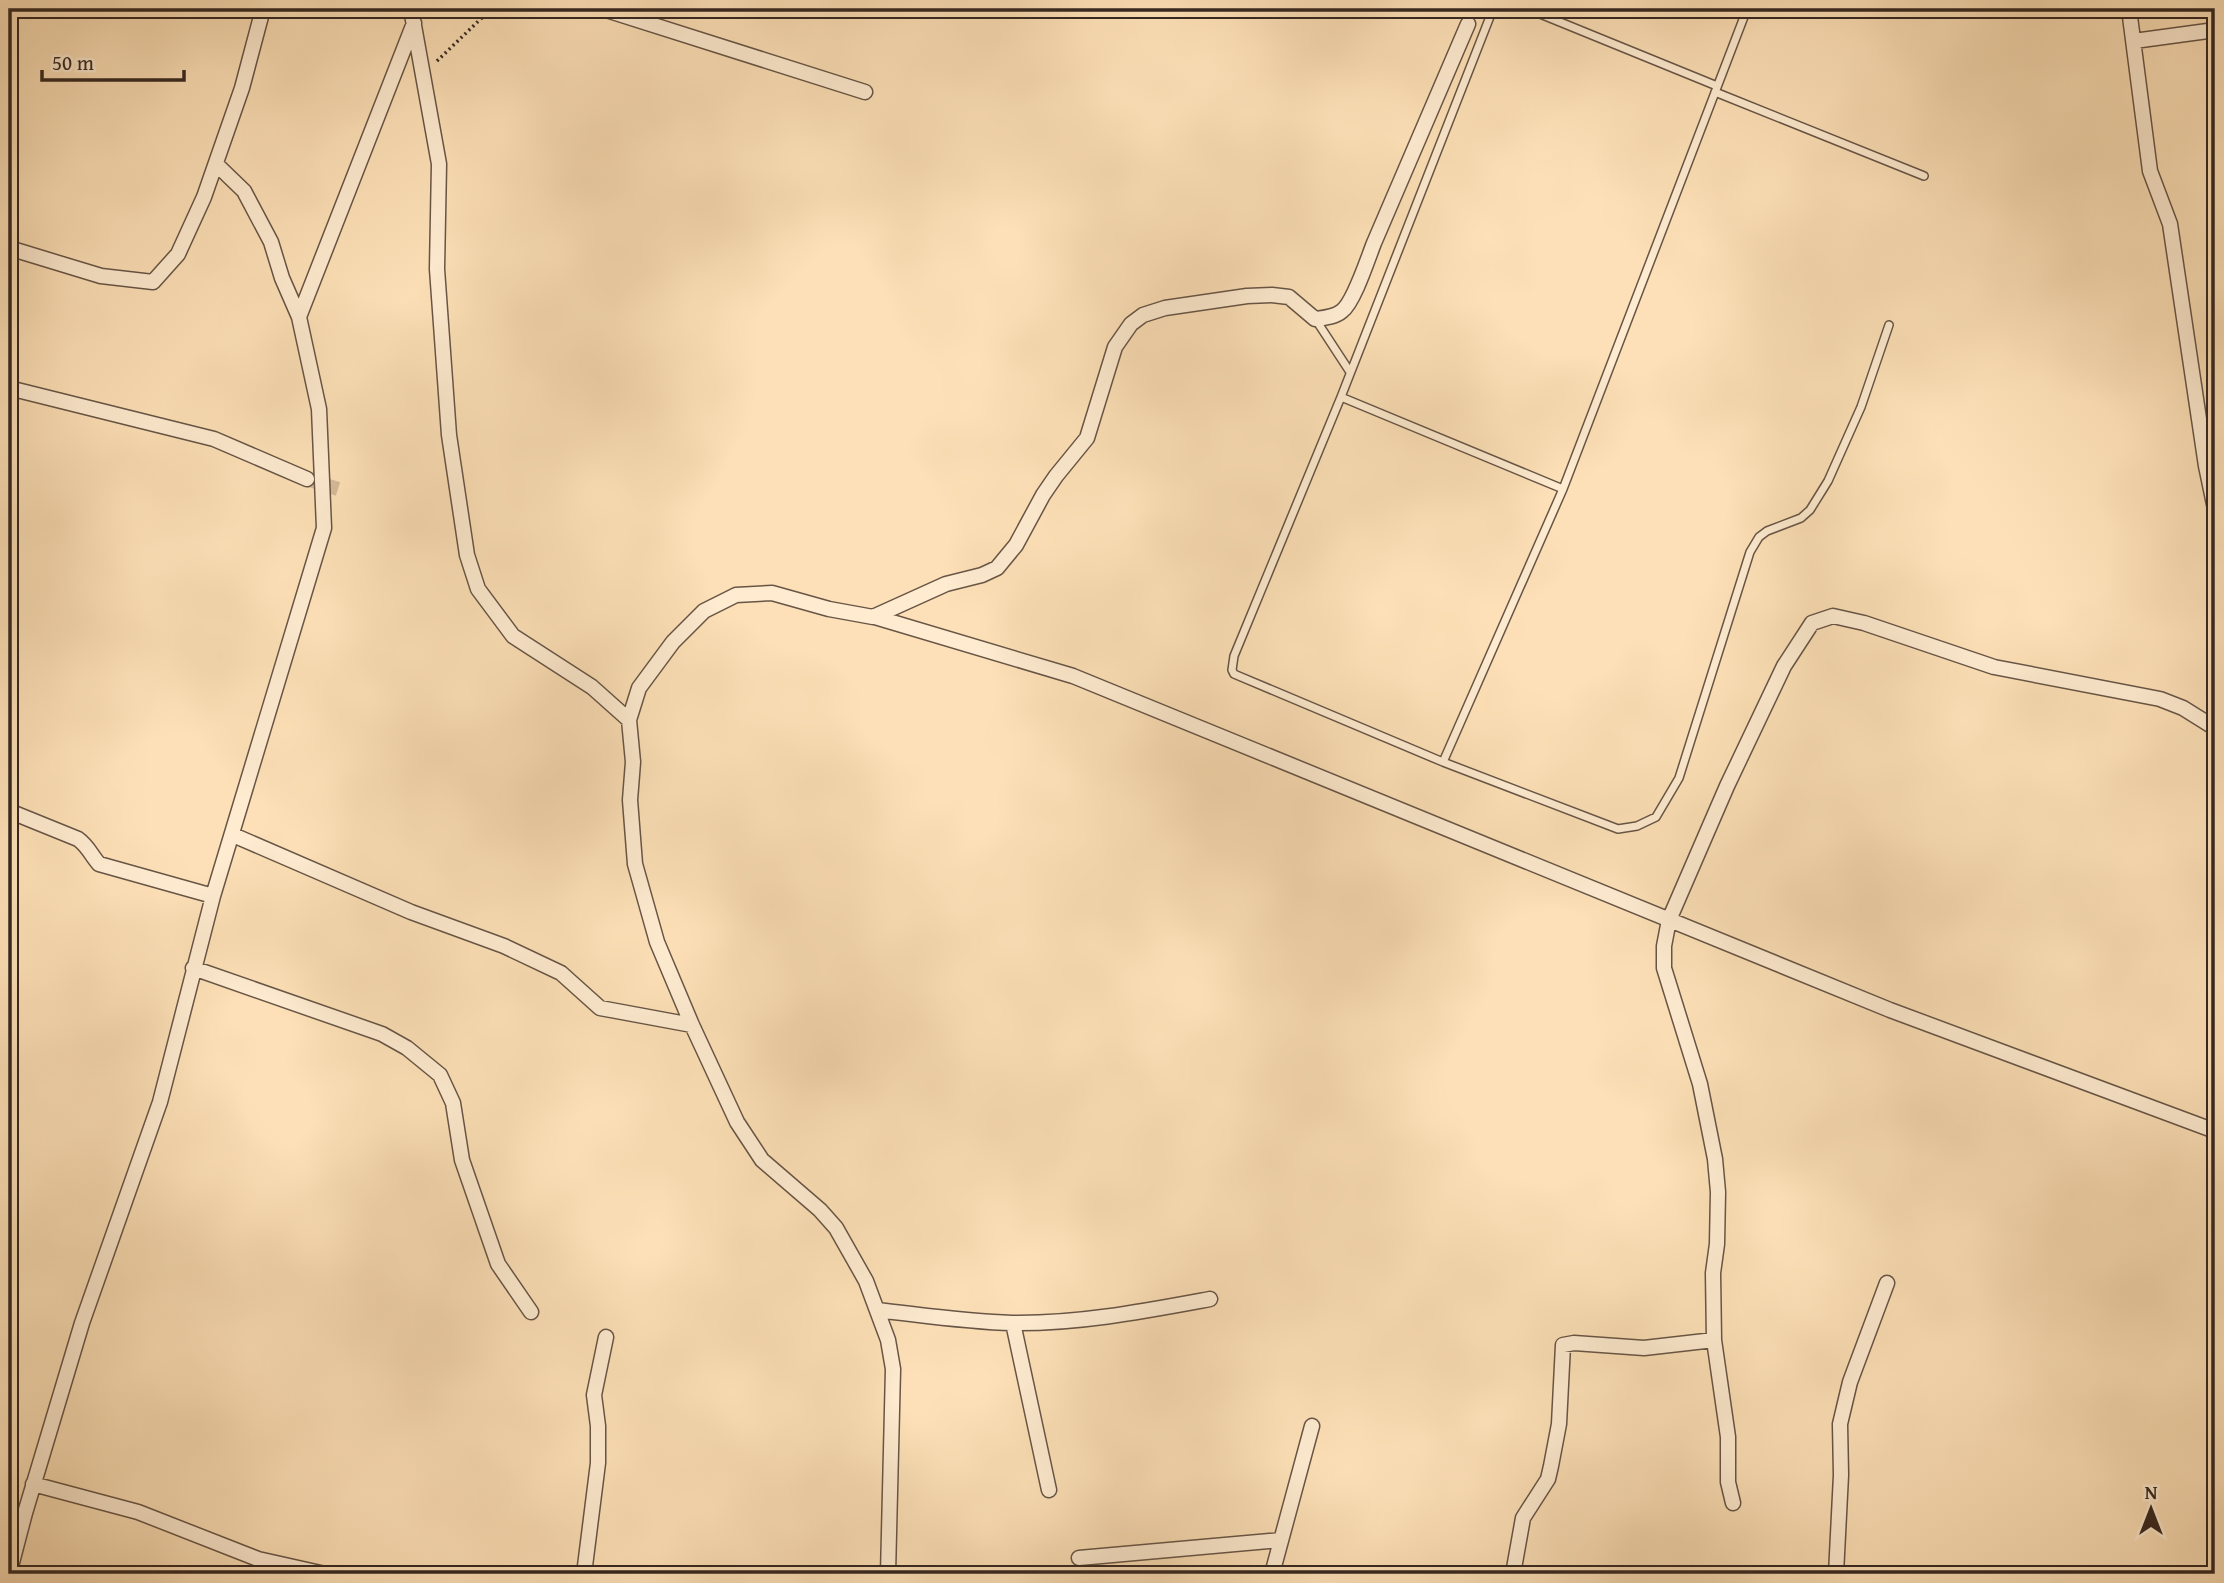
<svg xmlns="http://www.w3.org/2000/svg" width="2224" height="1583" viewBox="0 0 2224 1583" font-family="'Gentium Book Plus',serif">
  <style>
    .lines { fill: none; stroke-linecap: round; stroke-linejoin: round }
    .street-tunnel { stroke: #d5bb99; stroke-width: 14; stroke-dasharray: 14 7; stroke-linecap: butt }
    .lane-casing { stroke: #675546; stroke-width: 10 }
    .street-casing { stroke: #675546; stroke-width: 17 }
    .path { stroke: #352721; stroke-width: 3.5; stroke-dasharray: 2 3.5; stroke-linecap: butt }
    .lane { stroke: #feebd0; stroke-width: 7 }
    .street { stroke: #feebd0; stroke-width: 14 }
  </style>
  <rect width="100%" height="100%" fill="#fde0b7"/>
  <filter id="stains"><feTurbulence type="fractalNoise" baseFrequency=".00286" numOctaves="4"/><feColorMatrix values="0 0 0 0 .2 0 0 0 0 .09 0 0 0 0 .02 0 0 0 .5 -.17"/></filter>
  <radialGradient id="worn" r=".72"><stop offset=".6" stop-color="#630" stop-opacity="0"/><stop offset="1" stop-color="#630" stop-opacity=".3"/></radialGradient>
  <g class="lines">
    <path class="street-tunnel" d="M307,479L338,489"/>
    <defs>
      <path id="lane" d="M1493,9L1341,397L1234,656L1232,670L1234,674L1443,762L1618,829L1637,826L1656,817L1679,778L1750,552L1759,537L1767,531L1801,518L1810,510L1828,481L1861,407L1889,325
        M1528,9L1717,86
        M1715,92L1924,176
        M1316,320L1350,372
        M1341,397L1563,489
        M1443,762L1563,489L1747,9"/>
      <path id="street" d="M411,9L439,164L437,269L449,435L467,555L478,589L513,636L592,687L629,720
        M603,9L865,92
        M2129,9L2150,171L2170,224L2206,466L2215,509
        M2134,41L2215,30
        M216,164L244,191L271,242L282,278L299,317
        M9,248L101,276L153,282L178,254L204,197L242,88L263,9
        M9,388L214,439L307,479
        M875,617L1073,676L1890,1010L2215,1131
        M9,811L78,839C88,846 91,855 99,864L213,896
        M233,835L411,912L504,946L561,973L600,1008L692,1025
        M193,968L382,1034L407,1048L440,1075L453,1103L462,1160L498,1264L531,1312
        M877,1310C922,1315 966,1322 1012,1323C1078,1324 1145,1311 1210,1299
        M1013,1323L1049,1490
        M33,1484L138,1512L258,1559L325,1574
        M1733,1503L1728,1482V1437L1714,1340L1713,1273L1717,1244L1718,1192L1715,1159L1700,1084L1664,968V946L1669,920L1727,786L1784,666L1812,623L1833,616L1864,623L1994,667L2160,699L2183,708L2215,728
        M1079,1558L1281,1540
        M9,1574L25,1513L82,1323L160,1102L213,896L324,528L319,409L299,317L414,23
        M584,1574L598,1463V1426L594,1395L606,1337
        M888,1574L893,1369L888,1340L866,1281L836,1228L820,1210L762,1160L737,1122L692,1025L657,942L635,864L630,800L633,762L629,720L639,688L673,642L704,611L736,595L772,593L829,609L873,617L946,584L982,575L997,568L1016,545L1043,495L1056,476L1087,438L1115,347L1131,324L1143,315L1165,308L1247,296L1272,295L1289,297L1315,319C1324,318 1335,317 1342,311C1354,302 1368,258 1374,243L1468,24
        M1272,1574L1312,1426
        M1513,1574L1523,1518L1548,1479L1551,1466L1559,1424L1563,1345L1574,1343L1644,1348L1714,1340
        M1836,1574L1841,1475L1840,1424L1850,1382L1887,1283"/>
    </defs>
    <use href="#lane" class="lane-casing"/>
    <use href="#street" class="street-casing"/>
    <path class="path" d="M437,61L491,9"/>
    <use href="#lane" class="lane"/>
    <use href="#street" class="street"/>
  </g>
  <rect width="2224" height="1583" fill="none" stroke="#fde0b7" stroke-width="35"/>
  <rect x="10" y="10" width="2203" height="1562" fill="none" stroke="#352721" stroke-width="3.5"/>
  <rect x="18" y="18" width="2189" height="1548" fill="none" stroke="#352721" stroke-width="2"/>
  <g transform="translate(2151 1509)" stroke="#feebd0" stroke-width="5" paint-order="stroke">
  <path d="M0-5L12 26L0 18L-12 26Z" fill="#352721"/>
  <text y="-10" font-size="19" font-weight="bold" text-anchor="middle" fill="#352721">N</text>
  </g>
  <path d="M42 70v10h142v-10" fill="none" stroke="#352721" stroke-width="3.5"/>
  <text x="52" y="70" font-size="21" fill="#352721" stroke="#feebd0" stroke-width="5" paint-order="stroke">50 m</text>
  <rect width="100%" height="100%" filter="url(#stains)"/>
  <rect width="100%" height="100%" fill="url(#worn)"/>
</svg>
